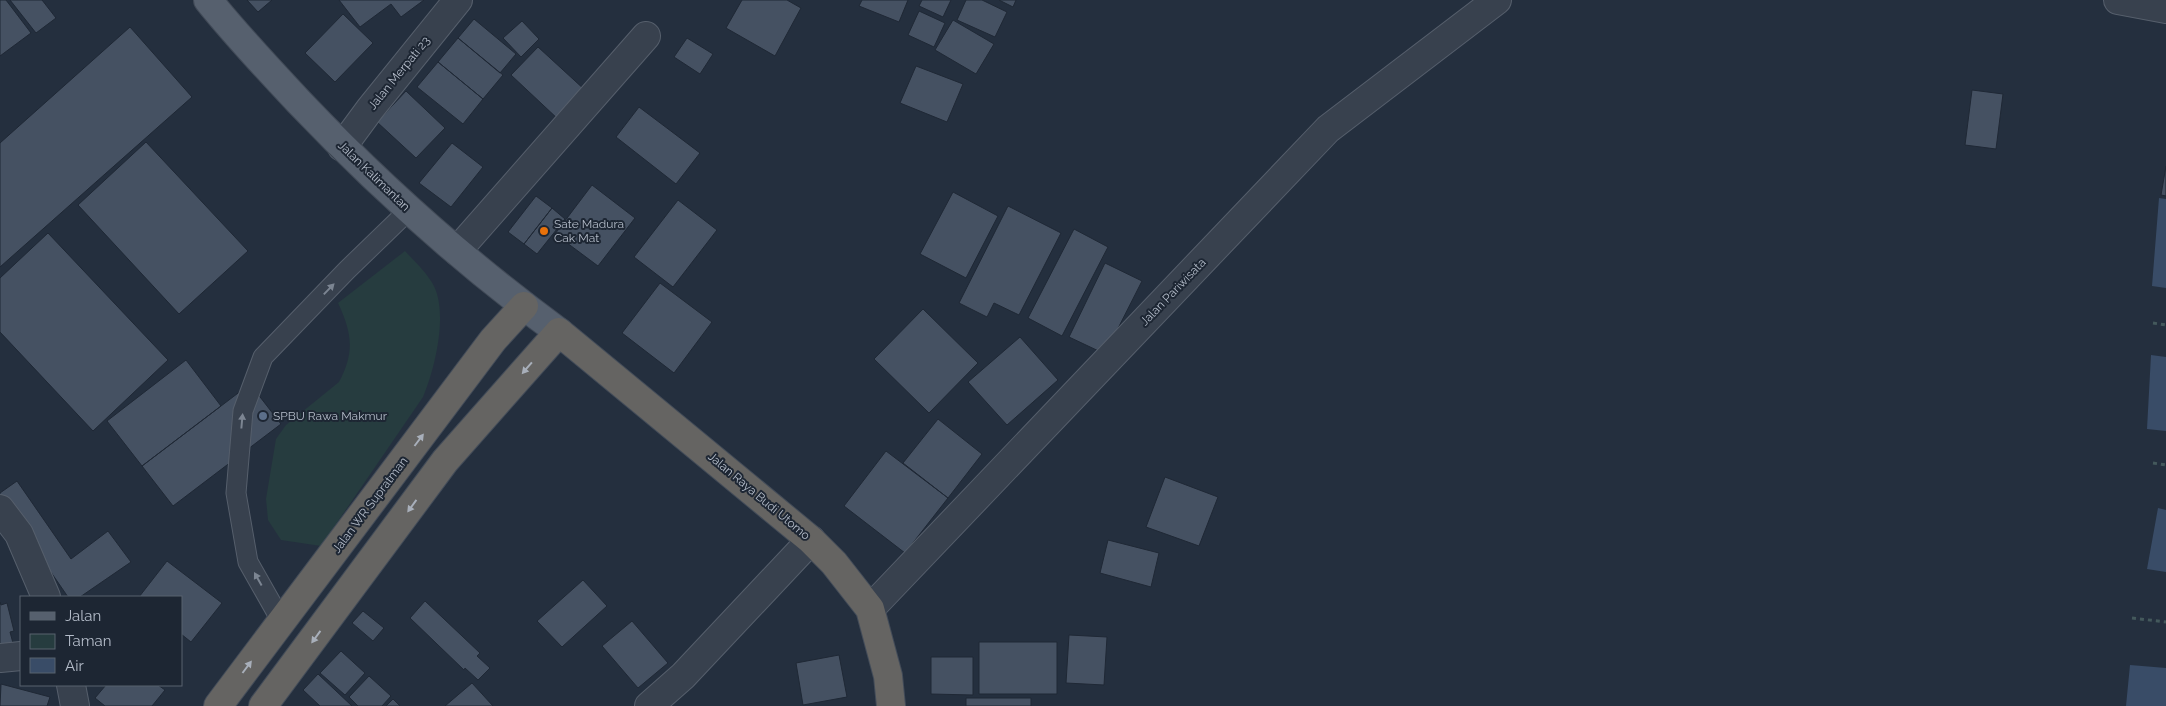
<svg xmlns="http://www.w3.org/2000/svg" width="2166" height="706" viewBox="0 0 2166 706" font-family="Raleway,sans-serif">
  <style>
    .green { fill: #263c3f }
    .water { fill: #394c67 }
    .building { fill: #455162; stroke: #1f2835 }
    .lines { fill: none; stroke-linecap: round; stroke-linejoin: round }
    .service-casing { stroke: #565f6c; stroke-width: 21 }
    .minor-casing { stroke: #565f6c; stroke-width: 30 }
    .primary-casing { stroke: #414a57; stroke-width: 30 }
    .trunk-casing { stroke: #434c59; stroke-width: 30 }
    .path { stroke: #44595c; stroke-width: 3; stroke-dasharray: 4 4; stroke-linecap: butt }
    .service { stroke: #38414e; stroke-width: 19 }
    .minor { stroke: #38414e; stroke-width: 28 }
    .primary { stroke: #56606e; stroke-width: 28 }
    .trunk { stroke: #656462; stroke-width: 28 }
    .oneway { fill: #7c8592 }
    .oneway2 { fill: #a8afba }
    .food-dot { fill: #e8710a; stroke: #1d2633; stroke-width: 2 }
    .service-dot { fill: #5c6f8a; stroke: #1d2633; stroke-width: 2 }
    .labels { text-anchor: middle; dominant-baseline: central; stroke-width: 4; stroke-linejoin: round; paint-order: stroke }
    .street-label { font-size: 12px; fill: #b4bcc9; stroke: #1d2633 }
    .poi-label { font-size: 12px; fill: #b4bcc9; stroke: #1d2633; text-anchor: start }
  </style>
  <rect width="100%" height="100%" fill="#242f3e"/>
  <path class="green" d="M405,251C414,261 424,270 431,281C450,308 435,369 423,397L321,546L281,540L268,520L266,499L276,439L286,425L339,382C355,352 352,333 338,303Z"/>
  <path class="water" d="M2159,198L2166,199V288L2152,286Z
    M2151,355L2166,357V431L2147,429Z
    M2158,508L2166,510V572L2147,569Z
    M2130,665L2166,668V706H2126Z"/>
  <path class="building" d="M0,0H6L31,33L0,56Z
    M10,0H42L56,18L36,33Z
    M247,0H272L258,12Z
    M339,0H424L401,17L391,4L360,27Z
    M742,0H787L801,8L775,56L726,28Z
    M862,0H908L899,22L859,6Z
    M922,0H951L943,17L919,6Z
    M966,0H982L1007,12L995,37L957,20Z
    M999,0H1016L1013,7Z
    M919,11L945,23L934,47L908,35Z
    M343,14L373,43L335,82L305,53Z
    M474,19L516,54L500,73L458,38Z
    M953,20L994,44L976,74L935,50Z
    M522,21L539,39L521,57L503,38Z
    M130,27L192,97L0,267V143Z
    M458,38L503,75L483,99L438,62Z
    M687,38L713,54L700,74L674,57Z
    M538,47L586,91L559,120L511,75Z
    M438,62L483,99L463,124L417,87Z
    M916,66L963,84L947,122L900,103Z
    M1972,90L2003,94L1996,149L1965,145Z
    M406,91L445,128L416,158L377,122Z
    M639,107L700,153L676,184L616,137Z
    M146,142L248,251L179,314L78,205Z
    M452,143L483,167L451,207L419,183Z
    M2166,166V196L2161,195Z
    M592,185L635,218L598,266L555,234Z
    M953,192L998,216L966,278L920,254Z
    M536,196L552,208L524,244L508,232Z
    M678,200L717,230L673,287L634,257Z
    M1008,206L1061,233L1019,315L994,303L987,317L959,303Z
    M552,208L565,219L537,254L524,244Z
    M1074,229L1108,247L1062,336L1028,318Z
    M48,233L168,360L93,431L0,332V278Z
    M1105,263L1142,281L1105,354L1069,337Z
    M660,283L712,322L674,373L622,333Z
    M923,309L978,363L929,413L874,359Z
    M1020,337L1058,380L1007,425L968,382Z
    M186,360L221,406L142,466L107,421Z
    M250,384L281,424L173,506L142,466Z
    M938,419L982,454L948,498L903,463Z
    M886,451L948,498L905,553L844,506Z
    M1165,477L1218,497L1199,546L1146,527Z
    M17,481L71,559L108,531L131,562L80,597H68L0,498V493Z
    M1108,540L1159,553L1151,587L1100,573Z
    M167,561L222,603L191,642L181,634V597H139Z
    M583,580L607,606L562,647L537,621Z
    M425,601L480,653L477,656L490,668L478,680L465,668L464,670L410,618Z
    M0,602L1,605L7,603L14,631L10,632L13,643L0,645Z
    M363,611L384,628L373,641L352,623Z
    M632,621L668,663L638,688L602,646Z
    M1069,635L1107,637L1104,685L1066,683Z
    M979,642H1057V694H979Z
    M341,651L365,673L345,695L320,673Z
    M839,655L847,697L803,705L796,663Z
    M931,657H973V695L931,694Z
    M318,674L352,706H320L303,690Z
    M369,676L391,696L382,706H358L349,697Z
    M472,683L493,706H445Z
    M1,684L50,697L47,706H0Z
    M106,685H158L165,690L152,706H105L95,698Z
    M966,698H1031V706H966Z
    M393,699L400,706H386Z"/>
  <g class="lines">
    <defs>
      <path id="service" d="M282,622L248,562L236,493L243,411L263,357L347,270L409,210"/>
      <path id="minor" d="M2118,0L2166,9
        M342,147L370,109L458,0
        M457,251L646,36
        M0,509L19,534L46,597
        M870,609L1328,129L1497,0
        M0,658L21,656
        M71,685L75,706
        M649,706L683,676L811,540"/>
      <path id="primary" d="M208,0C237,36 267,68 299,102C379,186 465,263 559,332"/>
      <path id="trunk" d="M218,706L493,340L524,306
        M263,706L445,461L559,332L811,540L834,563L870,609L888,676L891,706"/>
    </defs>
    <use href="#service" class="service-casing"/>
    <use href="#minor" class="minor-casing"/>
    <use href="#primary" class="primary-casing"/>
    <use href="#trunk" class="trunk-casing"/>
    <path class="path" d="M2153,323L2166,325
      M2153,463L2166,465
      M2132,618L2166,622"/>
    <use href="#service" class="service"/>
    <use href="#minor" class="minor"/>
    <use href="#primary" class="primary"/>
    <use href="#trunk" class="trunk"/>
  </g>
  <defs><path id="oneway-solid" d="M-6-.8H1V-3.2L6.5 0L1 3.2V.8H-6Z" transform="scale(1.25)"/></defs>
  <g class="oneway">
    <use href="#oneway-solid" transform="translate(329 289) rotate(-46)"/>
    <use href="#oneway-solid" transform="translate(242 421) rotate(-85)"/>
    <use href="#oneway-solid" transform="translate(258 579) rotate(-119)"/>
  </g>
  <g class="oneway2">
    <use href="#oneway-solid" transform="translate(527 368) rotate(131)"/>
    <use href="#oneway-solid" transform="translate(419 440) rotate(-53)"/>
    <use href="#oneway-solid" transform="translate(412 506) rotate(126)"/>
    <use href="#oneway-solid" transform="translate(316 637) rotate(126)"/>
    <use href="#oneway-solid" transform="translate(247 667) rotate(-53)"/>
  </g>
  <circle class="food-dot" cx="544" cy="231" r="5"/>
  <circle class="service-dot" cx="263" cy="416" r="5"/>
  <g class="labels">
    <g class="street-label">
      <text transform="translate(399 73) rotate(-51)">Jalan Merpati 23</text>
      <text transform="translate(374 176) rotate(44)">Jalan Kalimantan</text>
      <text transform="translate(1173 292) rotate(-46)">Jalan Pariwisata</text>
      <text transform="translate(759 496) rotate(40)">Jalan Raya Budi Utomo</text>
      <text transform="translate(370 505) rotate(-53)">Jalan WR Supratman</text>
    </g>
    <g class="poi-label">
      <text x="554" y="224">Sate Madura<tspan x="554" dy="14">Cak Mat</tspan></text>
      <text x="273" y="416">SPBU Rawa Makmur</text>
    </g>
  </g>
  <rect x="20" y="596" width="162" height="90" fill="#1d2633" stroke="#59626f"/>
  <rect x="30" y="612" width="25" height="8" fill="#56606e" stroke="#59626f"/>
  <text x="65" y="621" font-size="15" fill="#b4bcc9">Jalan</text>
  <rect x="30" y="634" width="25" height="15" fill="#263c3f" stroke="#59626f"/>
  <text x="65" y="646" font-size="15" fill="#b4bcc9">Taman</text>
  <rect x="30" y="658" width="25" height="15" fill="#394c67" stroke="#59626f"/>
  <text x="65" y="671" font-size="15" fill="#b4bcc9">Air</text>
</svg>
